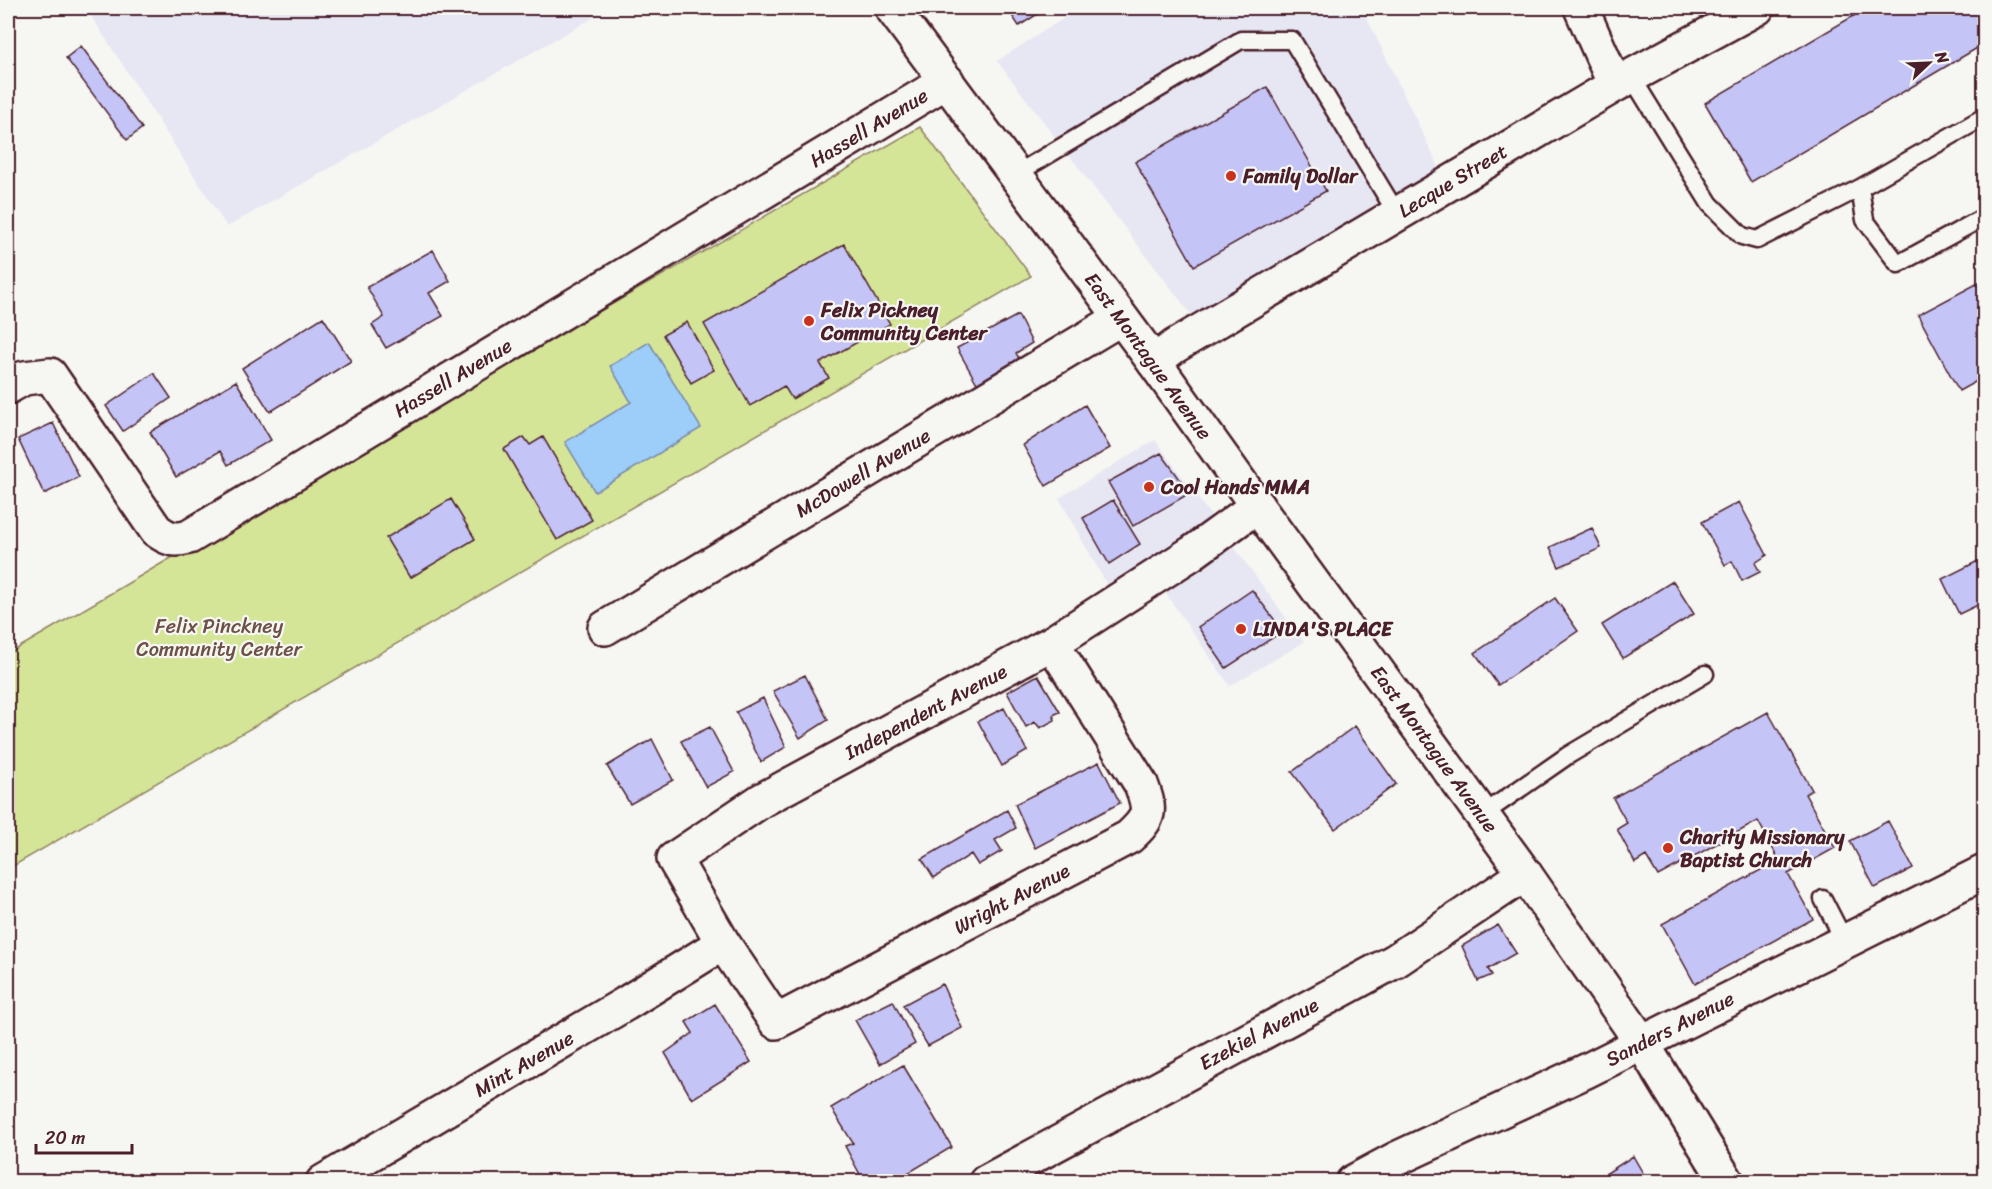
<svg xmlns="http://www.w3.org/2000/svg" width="1992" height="1189" viewBox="0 0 1992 1189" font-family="Sriracha,sans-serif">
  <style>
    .built { fill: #e7e7f3 }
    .green { fill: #d5e598; stroke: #908262; stroke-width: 1.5 }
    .water { fill: #9ccef9; stroke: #7b88a7; stroke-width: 1.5 }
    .building { fill: #c5c4f6; stroke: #4a1f2b; stroke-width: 1.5 }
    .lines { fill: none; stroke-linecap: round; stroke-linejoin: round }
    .lane-casing { stroke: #4a1f2b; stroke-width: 21 }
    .street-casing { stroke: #4a1f2b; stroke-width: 38 }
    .secondary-casing { stroke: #4a1f2b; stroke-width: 38 }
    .lane { stroke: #f6f6f2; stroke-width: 16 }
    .street { stroke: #f6f6f2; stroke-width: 33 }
    .secondary { stroke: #f6f6f2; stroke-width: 33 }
    .poi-dot { fill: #c8321e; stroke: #f6f6f2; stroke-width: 2 }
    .labels { text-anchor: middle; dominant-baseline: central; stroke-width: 4.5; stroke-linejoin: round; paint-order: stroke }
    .street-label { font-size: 20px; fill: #4a1f2b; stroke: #f6f6f2 }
    .poi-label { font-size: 20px; font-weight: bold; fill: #4a1f2b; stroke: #f6f6f2; text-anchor: start }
    .park-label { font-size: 20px; fill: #6d5046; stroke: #f6f6f2 }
  </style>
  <rect width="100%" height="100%" fill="#f6f6f2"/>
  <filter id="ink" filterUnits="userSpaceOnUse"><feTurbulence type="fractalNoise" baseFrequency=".0167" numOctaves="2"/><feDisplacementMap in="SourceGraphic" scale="12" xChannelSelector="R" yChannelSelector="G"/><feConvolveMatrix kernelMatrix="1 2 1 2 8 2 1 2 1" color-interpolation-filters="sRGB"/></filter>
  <g filter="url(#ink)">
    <path class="built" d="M86,8H610L227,227Z
      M1080,8H1362L1447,184L1203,330L997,61Z
      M1155,440L1304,642L1230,686L1155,578L1117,603L1059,498Z"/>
    <path class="green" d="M920,127L1031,276L8,869V654L159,565Z"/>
    <path class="water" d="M649,342L701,428L595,492L565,442L631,402L610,366Z"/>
    <path class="building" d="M1007,8H1047L1019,26Z
      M1867,8H1977L1984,21V44L1751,182L1705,103Z
      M81,46L142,128L127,140L66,58Z
      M1267,87L1326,191L1194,266L1135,162Z
      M844,244L890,324L820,363L829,378L792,399L784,386L750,406L704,324Z
      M433,250L450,281L429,293L443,316L386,348L372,325L384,317L367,287Z
      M1984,280V377L1959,391L1918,315Z
      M1018,315L1032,343L1016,353L1021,362L979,387L957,348Z
      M323,317L351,361L270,412L242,368Z
      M687,322L714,370L691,383L663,335Z
      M154,373L171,398L123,431L106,406Z
      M236,381L271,440L228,465L220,451L176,477L150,432Z
      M1085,405L1110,448L1046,486L1023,445Z
      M53,423L79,477L44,494L18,439Z
      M524,437L530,445L543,437L592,520L557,540L504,449Z
      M1161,453L1190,493L1133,526L1108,482Z
      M451,499L475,539L410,578L386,538Z
      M1113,500L1140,544L1109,564L1083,518Z
      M1739,502L1767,555L1755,563L1760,572L1742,581L1732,561L1725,565L1702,522Z
      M1592,528L1601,548L1559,567L1550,547Z
      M1984,558V602L1959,614L1942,579Z
      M1673,581L1694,614L1623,658L1602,625Z
      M1252,590L1283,631L1226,668L1198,627Z
      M1555,598L1578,631L1498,685L1475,653Z
      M805,675L828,720L800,738L773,691Z
      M1038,675L1060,712L1053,715L1055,720L1040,728L1035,722L1026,727L1007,692Z
      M763,698L786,747L761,762L736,712Z
      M1004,708L1027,751L1002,766L978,721Z
      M1768,712L1812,790L1805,794L1835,848L1788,874L1813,919L1695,984L1662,924L1779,860L1758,821L1658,876L1646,856L1635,863L1617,829L1627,823L1613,798Z
      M1355,726L1396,784L1335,829L1292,772Z
      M710,727L734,772L706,787L681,741Z
      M652,739L673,780L630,804L607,766Z
      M1099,762L1120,803L1035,848L1015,804Z
      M1007,810L1016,828L995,840L1002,851L978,865L971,854L934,878L922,859Z
      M1888,821L1913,868L1875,888L1850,841Z
      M1498,925L1516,953L1488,969L1492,975L1478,981L1462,946Z
      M942,984L962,1028L928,1046L903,1005Z
      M893,1001L915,1044L880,1064L855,1020Z
      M715,1004L751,1062L692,1099L665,1053L693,1033L686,1022Z
      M903,1065L952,1147L901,1177L903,1182H864L845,1146L853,1143L831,1108Z
      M1633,1156L1648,1182H1593Z"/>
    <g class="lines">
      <defs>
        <path id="lane" d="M1631,76L1710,204L1742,236L1757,240L1860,188
          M1984,117L1860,188L1865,220L1898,264L1984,217
          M1016,174L1241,40H1292L1397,214
          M1482,815L1567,756L1705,674
          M1823,899L1845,942"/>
        <path id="street" d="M1581,8L1615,85
          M1154,362L1175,346L1615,85L1757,8
          M8,387L24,378L50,375L156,530C168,539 175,541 189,537L947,81
          M605,628L1121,318
          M1052,643L1141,784C1151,811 1151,817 1129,837L776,1022L723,943L674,859L762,800L1052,643L1192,553L1257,506
          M323,1182L625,1004L723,943
          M986,1182L1395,961L1525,874
          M1353,1182L1396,1159L1586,1071L1984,872"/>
        <path id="secondary" d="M892,8L1154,362L1257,506L1525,874L1642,1043L1727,1182"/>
      </defs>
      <use href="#lane" class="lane-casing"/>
      <use href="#street" class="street-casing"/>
      <use href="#secondary" class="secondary-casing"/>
      <use href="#lane" class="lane"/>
      <use href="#street" class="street"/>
      <use href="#secondary" class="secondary"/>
    </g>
  </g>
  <g class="poi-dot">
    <circle cx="1231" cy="176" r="6"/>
    <circle cx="809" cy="321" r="6"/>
    <circle cx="1149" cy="487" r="6"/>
    <circle cx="1241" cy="629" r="6"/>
    <circle cx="1668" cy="848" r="6"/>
  </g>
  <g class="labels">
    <g class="street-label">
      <text transform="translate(869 128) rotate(-31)">Hassell Avenue</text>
      <text transform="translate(1453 181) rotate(-31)">Lecque Street</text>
      <text transform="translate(1148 356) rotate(54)">East Montague Avenue</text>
      <text transform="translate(453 378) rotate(-31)">Hassell Avenue</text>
      <text transform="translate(863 473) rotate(-31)">McDowell Avenue</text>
      <text transform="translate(926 712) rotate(-28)">Independent Avenue</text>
      <text transform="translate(1434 749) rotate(54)">East Montague Avenue</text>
      <text transform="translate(1012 899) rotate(-28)">Wright Avenue</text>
      <text transform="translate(1670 1029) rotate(-27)">Sanders Avenue</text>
      <text transform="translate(1259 1034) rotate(-28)">Ezekiel Avenue</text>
      <text transform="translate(524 1064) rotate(-30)">Mint Avenue</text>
    </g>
    <g class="poi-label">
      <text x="1243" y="176">Family Dollar</text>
      <text x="821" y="310">Felix Pickney<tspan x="821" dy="23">Community Center</tspan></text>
      <text x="1161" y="487">Cool Hands MMA</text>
      <text x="1253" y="629">LINDA'S PLACE</text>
      <text x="1680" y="837">Charity Missionary<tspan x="1680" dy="23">Baptist Church</tspan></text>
    </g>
    <g class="park-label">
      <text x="219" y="626">Felix Pinckney<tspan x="219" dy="23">Community Center</tspan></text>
    </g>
  </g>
  <rect width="1992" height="1189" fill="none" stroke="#f6f6f2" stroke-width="30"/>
  <rect x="15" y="15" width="1962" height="1159" fill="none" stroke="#4a1f2b" stroke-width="2" filter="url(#ink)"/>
  <g transform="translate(1929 63) rotate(67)" stroke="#f6f6f2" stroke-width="4.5" paint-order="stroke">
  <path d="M0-4.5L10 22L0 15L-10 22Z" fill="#4a1f2b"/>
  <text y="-9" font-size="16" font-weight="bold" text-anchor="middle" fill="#4a1f2b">N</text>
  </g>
  <path d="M36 1144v9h96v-9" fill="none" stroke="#4a1f2b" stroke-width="3"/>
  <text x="45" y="1144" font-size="18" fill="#4a1f2b" stroke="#f6f6f2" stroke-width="4.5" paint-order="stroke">20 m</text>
</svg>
